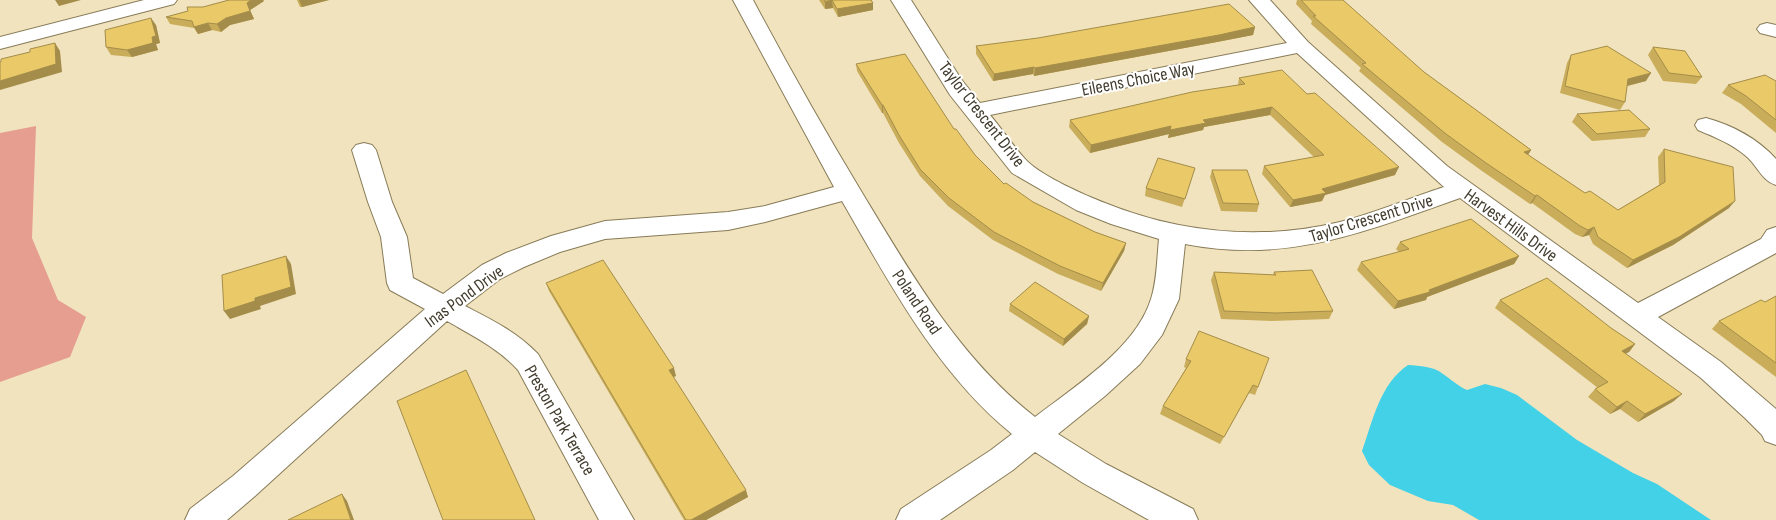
<svg xmlns="http://www.w3.org/2000/svg" width="1776" height="520" font-family="'Sofia Sans Condensed',sans-serif">
<style>
.green{fill:#e59e90}
.water{fill:#43d1e8}
.lines{fill:none;stroke-linecap:round;stroke-linejoin:round}
.minor-casing{stroke:#877b58;stroke-width:2}
.minor{fill:#fff;fill-rule:evenodd}
.wall{fill:#c9ad5a}
.shaded-wall{fill:#a48d4a}
.building{fill:#eac969;stroke:#a48d4a}
.labels{text-anchor:middle;stroke-width:4;stroke-linejoin:round;paint-order:stroke}
.street-label{font-size:18px;fill:#413c2d;stroke:#fff}
</style>
<rect width="100%" height="100%" fill="#f1e3bd"/>
<path class="green" d="M36 126 32 238 58 300 86 317 70 357 0 382V133Z"/>
<path class="water" d="M1408 365C1420 366 1433 366 1443 374 1452 380 1458 386 1467 390L1485 384 1501 388 1517 395 1577 440 1633 473 1657 484 1711 520H1479L1453 505 1428 501 1390 485 1369 465 1362 451C1373 420 1380 384 1408 365Z"/>
<g class="lines">
<g class="minor-casing">
<path id="minor" d="M144 0H177L174 4 0 49V37Z
M733 0H753C787 64 823 128 861 191 910 272 959 358 1035 417 1074 387 1136 348 1151 299 1157 281 1157 258 1159 239L1111 224 1076 210 1012 173 950 95 891 0H911L961 79 980 103 1287 43 1249 0H1270L1308 42 1447 166 1638 303 1740 250 1761 239 1767 230 1776 227V253L1658 317 1721 362 1776 409V445L1765 441 1762 435 1745 418 1701 378 1460 198C1364 232 1288 264 1185 244L1179 299 1162 335 1140 364 1105 396 1058 434 1106 464 1193 509 1198 520H1149L1083 483 1035 452 1013 470 940 520H896L901 509 991 450 1012 434C937 373 890 284 842 201L765 222 728 230 605 239 560 252 524 267 500 279 465 306C492 320 517 332 538 354L634 520H599L518 370C498 348 473 336 447 321L255 496 227 520H185L190 509 233 476 425 309 390 290 387 283 381 237 368 202 352 150 356 145 364 143 372 145 376 150 392 202 407 237 413 278 443 294 482 265 506 253 551 236 605 221 728 212 765 206 834 187ZM1297 53 1444 187C1410 198 1375 213 1340 222 1261 241 1179 233 1105 203 1084 195 1044 177 1028 162 1014 148 1003 130 990 115Z
M1767 23 1776 25V37L1760 33 1757 29 1760 25Z
M1706 118C1732 125 1758 139 1776 159V185C1762 181 1757 165 1746 156 1732 144 1715 137 1698 130L1695 125 1698 120Z"/>
</g>
<use href="#minor" class="minor"/>
</g>
<path class="wall" d="M229 0H263L264 1 250 10 254 19 230 25 221 32 212 30 198 34 194 28 170 24 166 17Z
M297 0H329L302 7H300Z
M819 0H871L873 3V10L838 17 833 8 825 9Z
M1297 0H1301L1424 72 1531 150 1528 155 1585 193 1618 210 1659 185 1658 157 1664 149 1729 208 1673 245 1627 268 1593 244 1589 235 1582 237 1575 234 1532 203 1530 204 1482 171 1442 142 1359 71 1361 68 1311 24 1312 21 1296 4Z
M156 25 160 43 156 44 158 50 132 57 111 55 106 47Z
M1255 27 1253 35 1217 42 1034 76 1033 74 993 81 976 54V46Z
M1653 47 1702 77 1696 84 1663 81 1648 55Z
M1571 55 1646 81 1627 86 1625 102 1620 110 1560 93 1567 63Z
M856 64 954 129 975 155 1004 184 1033 202 1095 232 1126 243 1124 251 1101 291 1058 274 993 240 948 206 920 176 899 143 883 113H882L857 71Z
M1239 78 1307 94 1395 175 1325 195 1322 201 1290 207 1262 174 1264 166 1314 157 1270 115 1204 127 1203 130 1168 138 1169 134 1090 153 1069 127 1070 120 1238 85Z
M1776 81V133L1741 104 1722 93 1728 85Z
M1577 114 1650 129 1645 137 1592 141 1572 122Z
M1195 168 1182 207 1145 196 1146 188Z
M1212 170 1259 204 1257 212 1221 211 1210 177Z
M1400 242 1519 256 1514 264 1427 297 1426 300 1394 309 1357 270 1361 262 1399 252 1396 249Z
M1214 272 1273 275 1274 272 1333 311 1329 319 1272 321 1221 319 1211 280Z
M546 283 676 376 673 377 748 497 706 520H684L549 291Z
M1776 296V377L1712 329 1719 321 1765 302Z
M1500 300 1611 328 1635 344 1629 352 1625 353 1674 401 1638 422 1620 409 1610 414 1588 397 1595 389 1598 388 1495 308Z
M1010 304 1089 316 1087 324 1063 346 1009 311Z
M1186 359 1258 387 1255 395 1249 393 1220 444 1160 414 1163 406 1186 368 1184 367Z"/>
<path class="shaded-wall" d="M55 0H81L59 6Z
M251 0H263L264 1 250 10 254 19 230 25 221 32 217 24Z
M299 0H329L302 7Z
M832 0 833 8 825 9V2Z
M873 3V10L838 17 837 9Z
M151 18 156 25 160 43 156 44 158 50 132 57 127 50 152 37Z
M208 23 212 30 198 34 194 27Z
M1255 27 1253 35 1217 42 1034 76 1035 68Z
M55 43 60 51 62 72 0 90V81Z
M1034 67 1033 74 993 81 994 74Z
M1651 73 1646 81 1623 87 1628 79Z
M882 105H883V113H882Z
M1272 107 1270 115 1204 127 1203 130 1168 138 1169 134 1090 153 1091 145 1171 126Z
M1531 150 1526 158 1524 152Z
M1399 167 1395 175 1325 195 1322 201 1290 207 1293 200 1322 189Z
M1537 195 1532 203 1530 204 1535 196Z
M1735 201 1729 208 1673 245 1627 268 1633 260Z
M1594 227 1589 235 1582 237 1588 230Z
M1126 243 1124 251 1101 291 1103 283Z
M286 256 291 264 296 294 260 306 261 309 230 319 224 311 255 298Z
M1519 256 1514 264 1427 297 1426 300 1394 309 1398 301 1429 290Z
M1089 316 1087 324 1063 346 1064 339Z
M1635 344 1629 352 1615 359 1622 351Z
M674 368 676 376 671 378 669 370Z
M1682 394 1674 401 1638 422 1645 414Z
M1627 401 1620 409 1610 414 1617 407Z
M746 490 748 497 706 520H691Z
M342 494 347 501 354 520H351Z"/>
<path class="building" d="M229 0H251L247 3 250 11 226 18 217 24 208 23 194 27 192 21 166 17 188 11 187 7H203Z
M824 0H871L873 3 837 9 832 0 825 2Z
M1301 0H1343L1424 72 1531 150 1524 152 1585 193 1590 191 1618 210 1665 182 1664 149 1733 167 1735 201 1679 237 1633 260 1598 237 1594 227 1588 230 1580 226 1537 195 1535 196 1486 163 1446 134 1362 64 1366 63 1313 16H1316Z
M1229 4 1255 27 1219 35 1035 68 1034 67 994 74 976 46 1038 38Z
M151 18 156 36 152 37 153 43 127 50 106 47 105 30Z
M55 43 56 64 0 81V62H1V59L30 52V49Z
M1607 46 1651 73 1628 79 1625 102 1565 86 1571 55Z
M1653 47 1685 51 1702 77 1669 73Z
M905 54 954 129H956L975 155 1004 184 1006 183 1033 202 1095 232 1126 243 1103 283 1060 266 994 232 949 198 920 169 899 135 883 105H882L856 64Z
M1282 70 1307 94 1315 93 1399 167 1322 189 1326 193 1293 200 1264 166 1324 155 1272 107 1203 120 1206 123 1170 130 1171 126 1091 145 1070 120 1192 92 1245 84 1239 78Z
M1765 75 1776 81V120L1746 96 1728 85Z
M1629 110 1650 129 1597 134 1577 114Z
M1158 158 1195 168 1185 199 1146 188Z
M1212 170H1247L1259 204 1223 203Z
M1471 219 1519 256 1429 290 1430 292 1398 301 1361 262 1409 249 1400 242Z
M286 256 291 287 255 298V301L224 311 222 275Z
M603 260 674 368 669 370 746 490 691 520H686L546 283Z
M1312 270 1333 311 1276 313 1224 311 1214 272 1276 275 1274 272Z
M1547 278 1611 328 1635 344 1622 351 1682 394 1645 414 1627 401 1617 407 1595 389 1608 382 1500 300Z
M1035 282 1089 316 1064 339 1010 304Z
M1776 296V363L1719 321 1761 300 1765 302Z
M1199 331 1269 358 1258 387 1253 385 1224 437 1163 406 1191 361 1186 359Z
M466 370 535 520H443L397 401Z
M342 494 351 520H288Z"/>
<g class="labels">
<g class="street-label">
<text transform="translate(1138 79) rotate(-11)" y="6">Eileens Choice Way</text>
<text transform="translate(982 114) rotate(52)" y="6">Taylor Crescent Drive</text>
<text transform="translate(1371 218) rotate(-17)" y="6">Taylor Crescent Drive</text>
<text transform="translate(1511 225) rotate(36)" y="6">Harvest Hills Drive</text>
<text transform="translate(464 296) rotate(-36)" y="6">Inas Pond Drive</text>
<text transform="translate(917 302) rotate(56)" y="6">Poland Road</text>
<text transform="translate(560 420) rotate(60)" y="6">Preston Park Terrace</text>
</g>
</g>
</svg>
